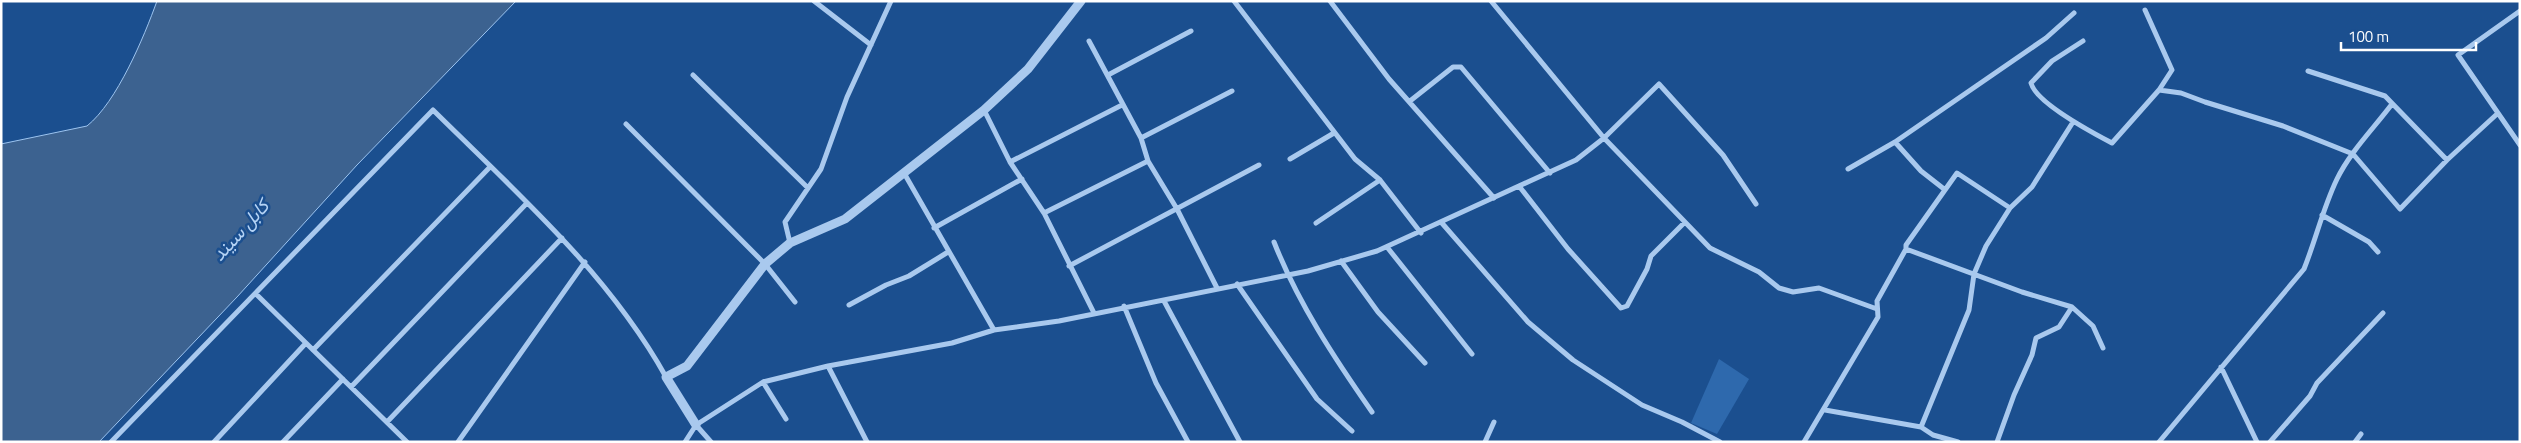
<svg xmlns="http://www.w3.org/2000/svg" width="2521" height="443" font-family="'Titillium Web',Vazirmatn,sans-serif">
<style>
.green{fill:#2e69ad}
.water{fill:#3c6290;stroke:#9cc4f0}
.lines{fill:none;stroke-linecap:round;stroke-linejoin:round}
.minor{stroke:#a9c9ee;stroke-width:5}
.tertiary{stroke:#a9c9ee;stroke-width:9}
.labels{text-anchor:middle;stroke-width:5;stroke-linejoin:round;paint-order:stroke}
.water-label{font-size:19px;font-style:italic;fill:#b5d3f5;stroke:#1b4f8f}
</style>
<rect width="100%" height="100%" fill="#1b4f8f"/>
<path class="green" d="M1719 359 1749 379 1717 434 1691 423Z"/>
<path class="water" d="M157 1H516L357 165 237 297 99 442H1V144L87 126C117 102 144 37 157 1Z"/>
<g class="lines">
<path class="minor" d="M814 1 871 45
M1234 1 1355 159 1380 180 1421 233
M1330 1 1389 79 1494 198
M1491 1 1604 138 1710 248 1759 272 1779 288 1793 292 1819 288 1877 309
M2520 11 2458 55 2520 145
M1089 41 1141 138 1148 161 1177 209 1217 288
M2083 41 2052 61 2031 83C2036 103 2093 133 2112 143L2159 90 2172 70 2145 10
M2308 71 2385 96 2447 160
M693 75 808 188
M1108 75 1191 31
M2159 90 2181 93 2205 102 2283 126 2353 154 2400 209 2447 160 2497 114
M1410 101 1453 67H1461L1550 173
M984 110 1010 162 1044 213 1094 313
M626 124 765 264 795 302
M1141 138 1232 91
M1895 142 1921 171 1944 189
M1290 159 1334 133
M1010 162 1122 105
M1848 169 1895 142 2046 38 2074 13
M904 173 994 330
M1519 186 1568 249 1621 308 1627 306 1647 269 1651 256 1685 222
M1044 213 1148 161
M2322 215 2369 242 2378 252
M1441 222 1528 322 1573 360 1642 405 1682 422 1720 442
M1316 223 1380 180
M934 228 1022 179
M1274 242C1298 303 1335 359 1372 412
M790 243 785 222 821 169 847 97 891 1
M1387 247 1472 354
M1906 249 2022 292 2072 307 2093 326 2103 348
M1341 261 1378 312 1425 363
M1069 266 1259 165
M1237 284 1317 399 1352 431
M256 294 407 442
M1164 301 1240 442
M849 305 886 285 909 276 948 252
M1124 306 1156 383 1188 442
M313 350 490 167
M828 366 867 442
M2221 367 2257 442
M763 382 786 419
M351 387 527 203
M1825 410 1921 427 1933 435 1958 442
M387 422 562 238
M696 425 711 442
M1921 427 1969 310 1974 274 1986 246 2010 208 2032 187 2073 122
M111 442 433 110C517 193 608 273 666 377
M214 442 306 343
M283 442 343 379
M458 442 585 262
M685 442 696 425 763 382 828 366 952 343 994 330 1059 321 1308 271 1377 251 1576 160 1604 138 1659 84 1723 155 1756 204
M1485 442 1494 422
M1804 442 1878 317 1877 301 1906 249V245L1957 173 2010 208
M1997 442 2014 395 2032 355 2036 338 2059 327 2072 307
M2159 442 2304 269C2316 239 2323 208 2337 179 2350 152 2374 128 2392 104
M2270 442 2310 396 2317 383 2383 313
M2355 442 2361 434"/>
<path class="tertiary" d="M696 425 666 377 687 366 765 264 790 243 845 219 984 110 1028 69 1081 1"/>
</g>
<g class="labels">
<g class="water-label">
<text transform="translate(240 230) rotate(-48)" y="7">کابل سيند</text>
</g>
</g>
<rect width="2521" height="443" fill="none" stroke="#ffffff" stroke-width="5"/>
<path d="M2341 42v8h135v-8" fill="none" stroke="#ffffff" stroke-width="2.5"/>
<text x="2348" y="42" font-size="15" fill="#ffffff" stroke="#1b4f8f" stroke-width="4" paint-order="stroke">100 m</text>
</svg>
